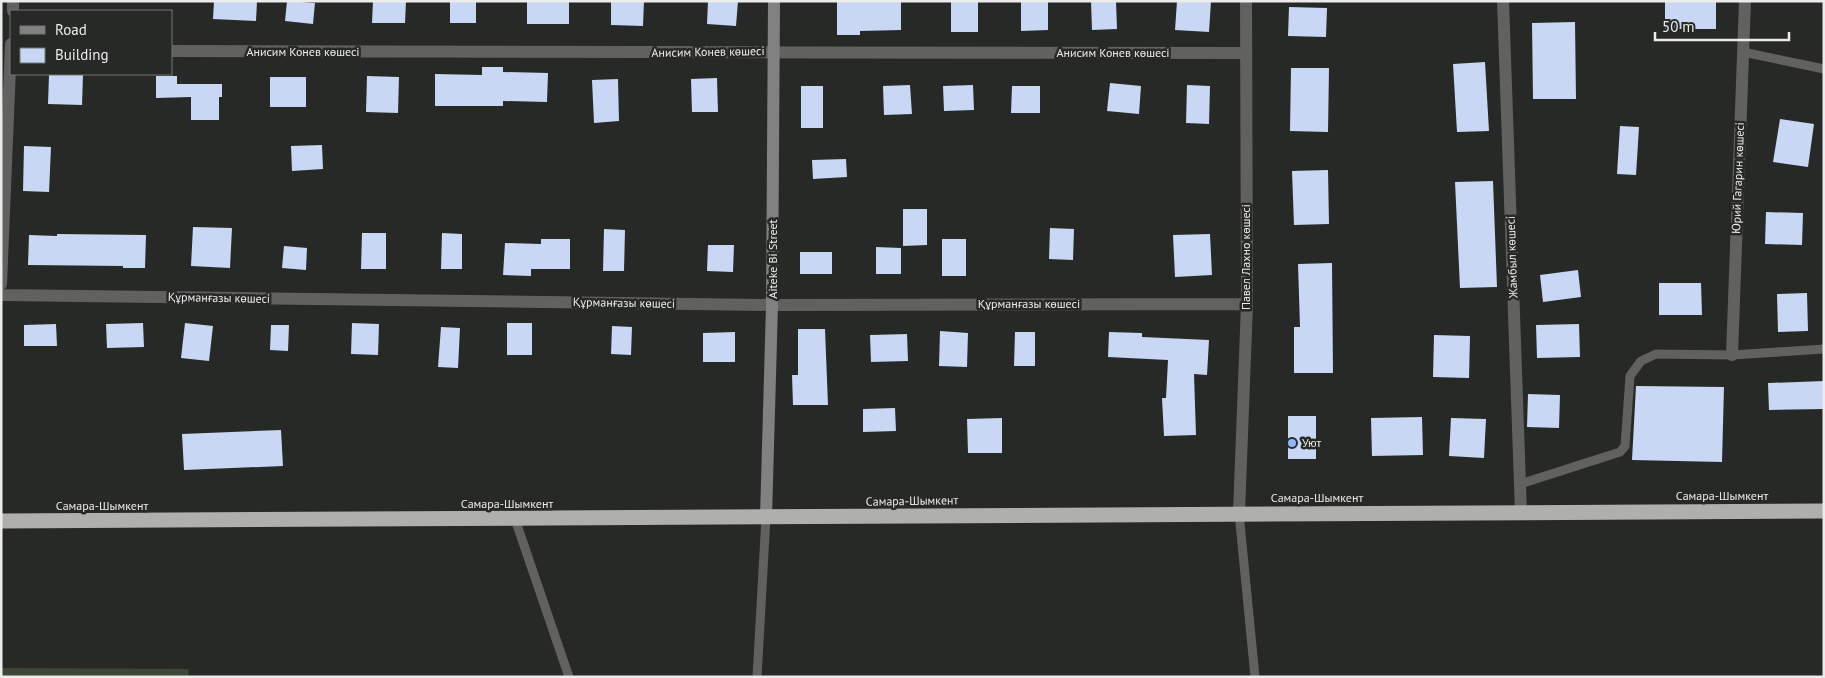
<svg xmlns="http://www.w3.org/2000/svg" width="1825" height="678" font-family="'PT Sans',sans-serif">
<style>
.green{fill:#3e4737}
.building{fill:#c7d7f4}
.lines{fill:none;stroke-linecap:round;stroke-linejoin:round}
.lane{stroke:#616160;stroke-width:9}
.street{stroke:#616160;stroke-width:12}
.secondary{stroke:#808180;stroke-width:12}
.highway{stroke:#afb0ae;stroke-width:15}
.poi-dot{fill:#93b7fd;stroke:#272926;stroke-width:2}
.labels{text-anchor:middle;stroke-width:5;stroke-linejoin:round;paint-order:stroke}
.street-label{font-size:12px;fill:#ebeceb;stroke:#272926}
.poi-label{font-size:12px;fill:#ebeceb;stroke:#272926;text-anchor:start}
</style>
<rect width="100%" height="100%" fill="#272926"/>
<path class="green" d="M1 668 189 669 188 677H1Z"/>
<path class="building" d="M214 1H257L256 21 213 19Z
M287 1 315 3 313 24 285 21Z
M373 1H406L405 23H372Z
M450 1H476V23H450Z
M527 1H569V24H527Z
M611 1H644L643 26 611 25Z
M708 1H738L736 26 707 24Z
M837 1H901V30L860 31V35H837Z
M951 1H978V32H951Z
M1021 1H1048V30L1021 31Z
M1091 1H1116L1117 29 1092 30Z
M1177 1H1211L1209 32 1175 30Z
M1665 1H1716V29H1665Z
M1289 7 1327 8 1326 37 1288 36Z
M1575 22 1576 99H1533L1532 23Z
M1485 62 1489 131 1457 132 1453 64Z
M482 67H503V72L548 73 547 102 503 101V106H435V74L482 75Z
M1291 68H1329L1328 132 1290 131Z
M49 75H83L82 105 48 104Z
M156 76H177V84H222V97H219V120H191V97L156 98Z
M367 76 399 77 398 113 366 112Z
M270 77H306V107H270Z
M717 78 718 112H692L691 79Z
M618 79 619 121 594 123 592 80Z
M1110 83 1141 86 1139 114 1107 111Z
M910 85 912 114 884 115 883 86Z
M973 85 974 110 944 111 943 86Z
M1187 85 1210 86 1209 124 1186 123Z
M801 86H823V128H801Z
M1012 86H1040V113H1011Z
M1780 119 1814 124 1808 167 1773 162Z
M1620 126 1639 127 1636 175 1617 174Z
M322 145 323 169 292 171 291 146Z
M24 146 51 147 49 192 23 191Z
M846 159 847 177 813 179 812 160Z
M1328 170 1329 224 1294 225 1292 171Z
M1493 181 1497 287 1460 288 1455 182Z
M903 209H927V245L903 246Z
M1766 212 1803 213 1802 245 1765 244Z
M193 227 232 228 230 268 191 266Z
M1050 228 1074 229 1073 260 1049 259Z
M604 229 625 230 624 271H603Z
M362 233H386V269H361Z
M442 233 462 234V269H441Z
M57 234 146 235 145 268H123V266L28 265 29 235 57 236Z
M1210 234 1212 275 1175 277 1173 235Z
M541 239H570V269H531V276L503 275 505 243 541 244Z
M942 239H966V276H942Z
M708 245H734L733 272 707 271Z
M284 246 307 248 306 270 282 268Z
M876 247 901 248V274H876Z
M800 252H832V274H800Z
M1332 263 1333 373H1294V327H1300L1298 264Z
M1578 270 1581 297 1543 302 1540 275Z
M1659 283H1701L1702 315H1659Z
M1807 293 1808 331 1778 332 1777 294Z
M143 323 144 347 107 348 106 324Z
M185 323 213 326 209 361 181 358Z
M352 323 379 324 378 355 351 354Z
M507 323H532V355H507Z
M56 324 57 346H24V325Z
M1579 324 1580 357 1537 358 1536 325Z
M271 325H289L288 351 270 350Z
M612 326 632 327 631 355 611 354Z
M441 327 460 328 458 368 438 367Z
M798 329H825L828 405H793L792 375H798Z
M940 331 968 333 967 367 939 366Z
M735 332V362H703V333Z
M1015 332H1035V366H1014Z
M1109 332 1142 333V337L1209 340 1207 375 1194 374 1196 435 1164 436 1162 398H1166L1168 360 1108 357Z
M907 334 908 361 871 362 870 335Z
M1434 335 1470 336 1469 378 1433 377Z
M1824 381V409L1769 410 1768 383Z
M1636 386 1724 387 1722 462 1632 460Z
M1528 394 1560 395 1559 428 1527 427Z
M895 408 896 431 863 432V409Z
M1288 416H1316V459H1288Z
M1422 417 1423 455 1372 456 1371 418Z
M1002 418V453H968L967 419Z
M1451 418 1486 419 1484 458 1449 456Z
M281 430 283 466 184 470 182 434Z"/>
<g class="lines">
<path class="lane" d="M1743 52 1824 69
M1520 484 1620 452 1625 446 1630 376 1641 361 1656 354 1732 355 1824 349
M1239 513 1255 677
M515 519 569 677
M757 677 766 517"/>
<path class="street" d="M1503 1 1521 513
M13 11V1
M171 51C529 53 887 52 1245 53
M1 284 11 44
M1 295 772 305 1247 304
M1732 355 1745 1
M1239 513 1247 304 1246 1"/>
<path class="secondary" d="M766 517 772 305 774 1"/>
<path class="highway" d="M1 521 1824 511"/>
</g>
<circle class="poi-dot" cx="1292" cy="443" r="5"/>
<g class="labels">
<g class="street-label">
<text x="303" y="56">Анисим Конев көшесі</text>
<text transform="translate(708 52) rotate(-1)" y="4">Анисим Конев көшесі</text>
<text x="1113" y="57">Анисим Конев көшесі</text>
<text transform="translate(1738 178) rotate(-88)" y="4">Юрий Гагарин көшесі</text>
<text transform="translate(1246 257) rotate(-90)" y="4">Павел Лахно көшесі</text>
<text transform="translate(1512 257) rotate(-92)" y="4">Жамбыл көшесі</text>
<text transform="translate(773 259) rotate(-90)" y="4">Aiteke Bi Street</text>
<text transform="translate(219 298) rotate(1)" y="4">Құрманғазы көшесі</text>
<text transform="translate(624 303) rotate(1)" y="4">Құрманғазы көшесі</text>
<text x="1029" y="308">Құрманғазы көшесі</text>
<text x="1722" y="500">Самара-Шымкент</text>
<text x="1317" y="502">Самара-Шымкент</text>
<text transform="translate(912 501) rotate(-1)" y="4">Самара-Шымкент</text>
<text x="507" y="508">Самара-Шымкент</text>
<text x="102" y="510">Самара-Шымкент</text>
</g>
<g class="poi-label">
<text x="1302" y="447">Уют</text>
</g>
</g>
<rect width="1825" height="678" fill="none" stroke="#ebeceb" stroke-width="5"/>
<rect x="10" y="10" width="162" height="65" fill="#272926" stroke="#757775"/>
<rect x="20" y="26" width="25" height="8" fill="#808180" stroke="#757775"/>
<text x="55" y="35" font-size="15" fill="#ebeceb">Road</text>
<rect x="20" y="48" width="25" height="15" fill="#c7d7f4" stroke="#757775"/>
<text x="55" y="60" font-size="15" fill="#ebeceb">Building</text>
<path d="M1655 32v8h134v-8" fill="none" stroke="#ebeceb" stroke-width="2.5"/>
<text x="1662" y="32" font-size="15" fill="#ebeceb" stroke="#272926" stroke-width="4" paint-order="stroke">50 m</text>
</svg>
